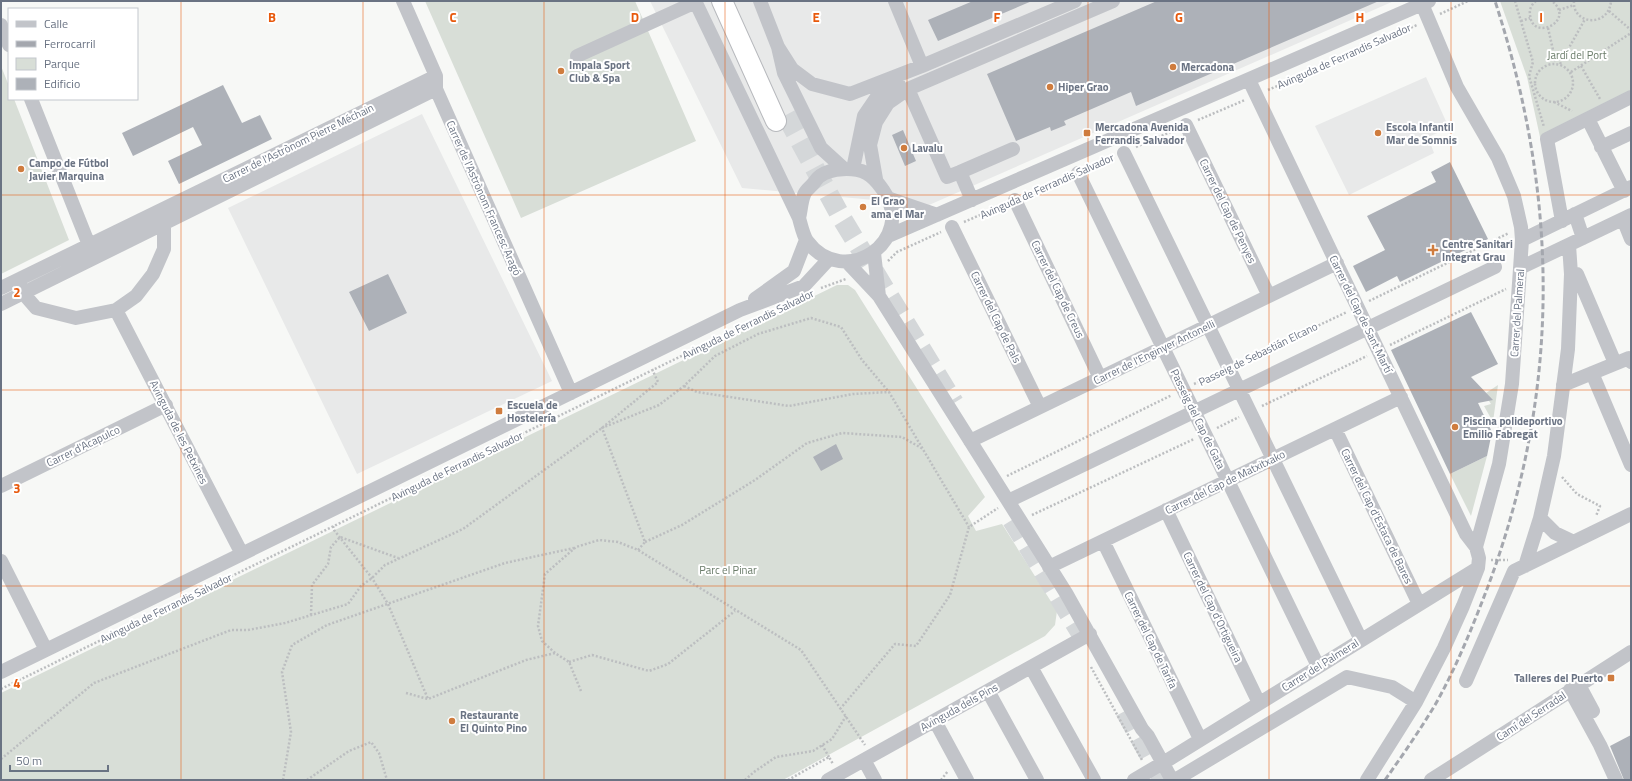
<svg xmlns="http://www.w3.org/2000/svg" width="1632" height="781" font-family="'Titillium Web',sans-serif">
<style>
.built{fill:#e8e9e9}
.green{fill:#d8ded7}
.building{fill:#adb1b8}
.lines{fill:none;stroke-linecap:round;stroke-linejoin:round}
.highway-tunnel{stroke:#d4d7d9;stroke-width:20;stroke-dasharray:20 10;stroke-linecap:butt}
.highway-casing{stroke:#b7b9bd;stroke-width:22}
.path{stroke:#bcbec0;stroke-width:2.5;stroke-dasharray:2 2;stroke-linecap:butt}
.minor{stroke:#c2c4c9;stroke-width:14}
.highway{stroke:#fff;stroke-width:20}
.rail{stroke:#a4a7ae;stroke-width:3;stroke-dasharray:6 3;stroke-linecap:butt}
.grid{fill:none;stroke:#e8590c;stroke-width:1;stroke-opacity:0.55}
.poi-dot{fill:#cf7c3e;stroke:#fff;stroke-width:1.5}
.labels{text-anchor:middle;stroke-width:4;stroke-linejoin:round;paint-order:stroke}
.park-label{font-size:11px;fill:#697b68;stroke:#fff}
.street-label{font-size:11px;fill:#6a7383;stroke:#fff}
.poi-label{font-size:11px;font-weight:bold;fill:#6a7383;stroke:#fff;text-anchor:start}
.grid-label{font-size:13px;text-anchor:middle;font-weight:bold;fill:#e8590c;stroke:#fff;stroke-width:4;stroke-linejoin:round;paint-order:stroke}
</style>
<rect width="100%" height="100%" fill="#f7f8f6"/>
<path class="built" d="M650 1H1394L929 205 742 188Z
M1426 77 1449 128 1428 137 1434 153 1349 195 1315 126Z
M422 114 552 381 357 474 228 208Z"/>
<path class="green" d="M425 1H635L696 141 521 218Z
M1500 1H1631V90L1540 137 1527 77Z
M1 66 9 86V99H14L69 240 1 274Z
M837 285H848L855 290 985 497 968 516 976 531 1002 524 1057 611 1055 625 1045 636 783 780H1V693Z
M1498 385 1493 422 1484 406 1491 404 1489 401 1486 393Z
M1487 456 1471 516 1450 474Z"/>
<path class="building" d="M973 1H1032L938 41 928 20Z
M1157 1H1379L1136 106 1131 92 1064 121 1066 125 1051 131 1050 127 1016 141 987 74Z
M223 85 242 123 260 115 272 139 179 184 168 161 202 145 193 127 133 156 122 133Z
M903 130 916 161 905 166 892 135Z
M1450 162 1488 239 1400 282 1397 276 1366 292 1353 266 1385 250 1367 216 1436 182 1431 172Z
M388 274 407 313 369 331 349 292Z
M1471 312 1498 364 1471 377 1493 400 1478 403 1492 432 1487 456 1450 474 1391 350Z
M836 444 843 459 821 471 813 457Z
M1631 735V780H1624L1610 746Z"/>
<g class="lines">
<path class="highway-tunnel" d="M786 115 841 217 954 403
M1012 520 1088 645
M1125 711 1163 780"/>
<g class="highway-casing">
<path id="highway" d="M722 1 776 121"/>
</g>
<path class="path" d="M1515 1 1533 62 1529 76 1544 127
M1536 1C1532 4 1529 9 1530 14 1531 43 1577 21 1552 1
M1574 1C1572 25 1609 28 1611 1
M1559 10 1574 5
M1609 11 1631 30
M1440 14 1468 1
M1521 21 1530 18
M1548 28 1556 63
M1535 83a19 19 0 1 1 38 0a19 19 0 1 1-38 0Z
M1560 64 1585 19
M1581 66 1600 99
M1571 72 1631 33
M1268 90 1417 25
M1554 102 1572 111
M1198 120 1245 100
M1136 147 1175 130
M1088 168 1113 157
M1026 195 1067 177
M964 222 1003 205
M888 261 897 252 941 232
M821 288 846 279
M1369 301 1509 233
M1390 345 1506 289
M1239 363 1347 312
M1194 384 1217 374
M684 386 697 392 789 406 853 394 889 392
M1262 406 1367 356
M1217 428 1239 417
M1007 476 1172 395
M1562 477 1577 494 1600 506 1596 516
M1032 515 1194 439
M333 526 334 530 372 578 388 604 428 699
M645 542 682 525 755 480 807 443 842 433 902 437 923 449
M638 550 645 542 602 428 659 405 684 386 715 356 758 334 811 318 841 327 862 360 889 392 969 527
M1491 560H1508
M311 615 312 585 328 564 331 547 340 537 398 558
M569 662 592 655 649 671 668 664 735 611
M1091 667 1142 760
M1 689 759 318
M581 691 569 662 555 653 542 641 538 626 545 574 576 547 599 540 618 542 638 550 801 650 865 745
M406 693 428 699 526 660 555 653
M840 709 895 644 916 646 950 595 969 527 998 508
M822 745 829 757
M1 759 94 683 231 630H248L285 623 348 604 361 586 372 578 385 565 463 529 602 428 658 382 652 369
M283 780 291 732 282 672 292 645 327 625 505 563 574 548
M307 780 349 751 371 742 379 753 387 780
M745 780 754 772 776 757 813 751 832 739 846 716
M788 780 829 757 833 764
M941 780 948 771"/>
<path class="minor" d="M403 1 436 76V89L571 393
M695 1 799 218C801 225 803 235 807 241 844 291 918 240 883 190 878 183 874 177 866 173 854 167 831 168 820 176 817 178 814 183 812 185 809 188 805 191 804 195 801 202 801 211 799 218
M760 1 778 47 784 73 821 148 843 168
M895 1 922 66
M1 25 9 45
M778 47 792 69 812 84 850 94 922 66 1075 1
M577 56 696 2
M1249 80 1466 534 1476 547
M908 89 947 177 960 172 972 200
M31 99 89 245
M1588 119 1624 191
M1186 125 1269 296
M1601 147 1631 133
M1124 153 1361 640
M853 169 864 116 879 94 898 82
M960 172 1013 149
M1078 173 1318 666
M876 179 870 145 876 122 888 103 908 89 1113 1
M890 199 937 215
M1015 200 1100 378
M1575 214 1583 238
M1623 219 1631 239
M1562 221 1547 139 1631 97
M952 227 1040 407
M888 236 1429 1
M1522 240 1631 187
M874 253 879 296
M847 262 879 296 1066 593 1142 729 1148 736 1172 780
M1520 268 1631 215
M1577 274 1615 363
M20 286 23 293 36 308 76 318 116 310 136 296 153 274 164 249V223L161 216
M1 288 436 76
M755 299 794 271 806 240
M1 304 436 89
M116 310 242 554
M1592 373 1631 465
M1563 385 1629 358 1631 362
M1335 429 1419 604
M970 441 1337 263
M1 486 166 405
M1008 501 1495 267
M1166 510 1259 703
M1540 518 1555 533 1574 542
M1103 541 1200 739
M1 561 46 650
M1525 566 1540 518 1554 456 1568 349 1571 274 1569 245
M1049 567 1401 397
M1031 667 1094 780
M1 672 740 310 804 286 829 259
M1466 681 1514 571 1631 514
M1579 685 1593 711
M1570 690 1600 745 1616 780
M988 691 1037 780
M935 721 967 780
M864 760 875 780
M1163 763 1478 568
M828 780 1090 634
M1134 780 1156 767
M1175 780 1347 677 1392 687 1416 702
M1367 780 1416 702 1444 648 1463 606 1478 568 1479 558 1476 547 1499 464 1512 384 1522 240 1521 227 1514 196 1498 158 1457 87 1422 4
M1431 780 1631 652"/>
<use href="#highway" class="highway"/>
<path class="rail" d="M1385 780C1402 756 1420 730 1435 705 1456 668 1472 628 1487 589 1561 392 1560 200 1495 1"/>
</g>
<path class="grid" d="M181 1V780M363 1V780M544 1V780M725 1V780M907 1V780M1088 1V780M1269 1V780M1451 1V780M1 195H1631M1 390H1631M1 586H1631"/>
<g class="poi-dot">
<circle cx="1173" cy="67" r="4"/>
<circle cx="561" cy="71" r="4"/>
<circle cx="1050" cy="87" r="4"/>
<rect x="1083" y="129" width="8" height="8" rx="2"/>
<circle cx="1378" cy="133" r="4"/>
<circle cx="904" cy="148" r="4"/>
<circle cx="21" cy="169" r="4"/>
<circle cx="863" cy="207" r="4"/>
<path d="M1431 244h4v4h4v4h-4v4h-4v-4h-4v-4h4z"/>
<rect x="495" y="407" width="8" height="8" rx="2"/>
<circle cx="1455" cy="427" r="4"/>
<rect x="1607" y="674" width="8" height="8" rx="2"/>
<circle cx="452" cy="721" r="4"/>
</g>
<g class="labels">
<g class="park-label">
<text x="1577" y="59">Jardí del Port</text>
<text x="728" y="574">Parc el Pinar</text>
</g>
<g class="street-label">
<text transform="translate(1344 56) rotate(-24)" y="4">Avinguda de Ferrandis Salvador</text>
<text transform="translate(298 143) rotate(-26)" y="4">Carrer de l'Astrònom Pierre Méchain</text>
<text transform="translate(1047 186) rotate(-24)" y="4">Avinguda de Ferrandis Salvador</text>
<text transform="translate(484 198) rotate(66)" y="4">Carrer de l'Astrònom Francesc Aragó</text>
<text transform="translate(1228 211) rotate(64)" y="4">Carrer del Cap de Penyes</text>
<text transform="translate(1058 289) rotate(64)" y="4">Carrer del Cap de Creus</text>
<text transform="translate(1517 313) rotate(-86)" y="4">Carrer del Palmeral</text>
<text transform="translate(1361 314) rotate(64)" y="4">Carrer del Cap de Sant Martí</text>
<text transform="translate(996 317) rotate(64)" y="4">Carrer del Cap de Pals</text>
<text transform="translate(748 324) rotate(-26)" y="4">Avinguda de Ferrandis Salvador</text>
<text transform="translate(1154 352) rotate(-26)" y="4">Carrer de l'Enginyer Antonelli</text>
<text transform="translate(1258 354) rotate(-26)" y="4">Passeig de Sebastián Elcano</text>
<text transform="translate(1198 419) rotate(64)" y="4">Passeig del Cap de Gata</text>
<text transform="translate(179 432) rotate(63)" y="4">Avinguda de les Petxines</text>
<text transform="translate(83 446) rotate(-26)" y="4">Carrer d'Acapulco</text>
<text transform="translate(457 466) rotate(-26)" y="4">Avinguda de Ferrandis Salvador</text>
<text transform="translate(1225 482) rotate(-26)" y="4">Carrer del Cap de Matxitxako</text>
<text transform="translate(1377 516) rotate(64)" y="4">Carrer del Cap d'Estaca de Bares</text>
<text transform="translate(1213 607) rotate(64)" y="4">Carrer del Cap d'Ortigueira</text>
<text transform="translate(166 608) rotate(-26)" y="4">Avinguda de Ferrandis Salvador</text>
<text transform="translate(1151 640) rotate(64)" y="4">Carrer del Cap de Tarifa</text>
<text transform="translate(1320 665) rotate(-32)" y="4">Carrer del Palmeral</text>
<text transform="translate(959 707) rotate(-29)" y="4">Avinguda dels Pins</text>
<text transform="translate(1531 716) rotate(-33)" y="4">Camí del Serradal</text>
</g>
<g class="poi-label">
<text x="569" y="69">Impala Sport<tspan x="569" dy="13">Club &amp; Spa</tspan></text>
<text x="1181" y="71">Mercadona</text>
<text x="1058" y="91">Hiper Grao</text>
<text x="1095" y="131">Mercadona Avenida<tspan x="1095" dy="13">Ferrandis Salvador</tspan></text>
<text x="1386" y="131">Escola Infantil<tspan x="1386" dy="13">Mar de Somnis</tspan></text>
<text x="912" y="152">Lavalu</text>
<text x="29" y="167">Campo de Fútbol<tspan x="29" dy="13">Javier Marquina</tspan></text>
<text x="871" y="205">El Grao<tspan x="871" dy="13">ama el Mar</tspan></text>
<text x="1442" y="248">Centre Sanitari<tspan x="1442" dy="13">Integrat Grau</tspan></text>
<text x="507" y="409">Escuela de<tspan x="507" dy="13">Hostelería</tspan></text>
<text x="1463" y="425">Piscina polideportivo<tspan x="1463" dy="13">Emilio Fabregat</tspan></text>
<text x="1603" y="682" text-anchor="end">Talleres del Puerto</text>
<text x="460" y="719">Restaurante<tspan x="460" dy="13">El Quinto Pino</tspan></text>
</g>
</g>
<g class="grid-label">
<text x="272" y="22">B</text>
<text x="453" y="22">C</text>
<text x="635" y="22">D</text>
<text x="816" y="22">E</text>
<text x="997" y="22">F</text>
<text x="1179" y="22">G</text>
<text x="1360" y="22">H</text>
<text x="1541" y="22">I</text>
<text x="17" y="297">2</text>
<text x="17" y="493">3</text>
<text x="17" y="688">4</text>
</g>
<rect width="1632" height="781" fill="none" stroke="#6a7383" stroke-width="4"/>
<rect x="8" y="8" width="130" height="92" fill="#ffffff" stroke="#c3c7cd"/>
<rect x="16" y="21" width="20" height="6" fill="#c2c4c9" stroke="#c3c7cd"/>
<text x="44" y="28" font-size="12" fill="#6a7383">Calle</text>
<rect x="16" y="41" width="20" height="6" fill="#a4a7ae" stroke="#c3c7cd"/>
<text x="44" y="48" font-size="12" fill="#6a7383">Ferrocarril</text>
<rect x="16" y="58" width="20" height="12" fill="#d8ded7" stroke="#c3c7cd"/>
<text x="44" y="68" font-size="12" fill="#6a7383">Parque</text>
<rect x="16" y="78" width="20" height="12" fill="#adb1b8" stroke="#c3c7cd"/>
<text x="44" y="88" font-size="12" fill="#6a7383">Edificio</text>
<path d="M10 765v6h98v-6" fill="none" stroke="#6a7383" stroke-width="2"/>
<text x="16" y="765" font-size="12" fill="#6a7383" stroke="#ffffff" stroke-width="3" paint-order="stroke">50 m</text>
</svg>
